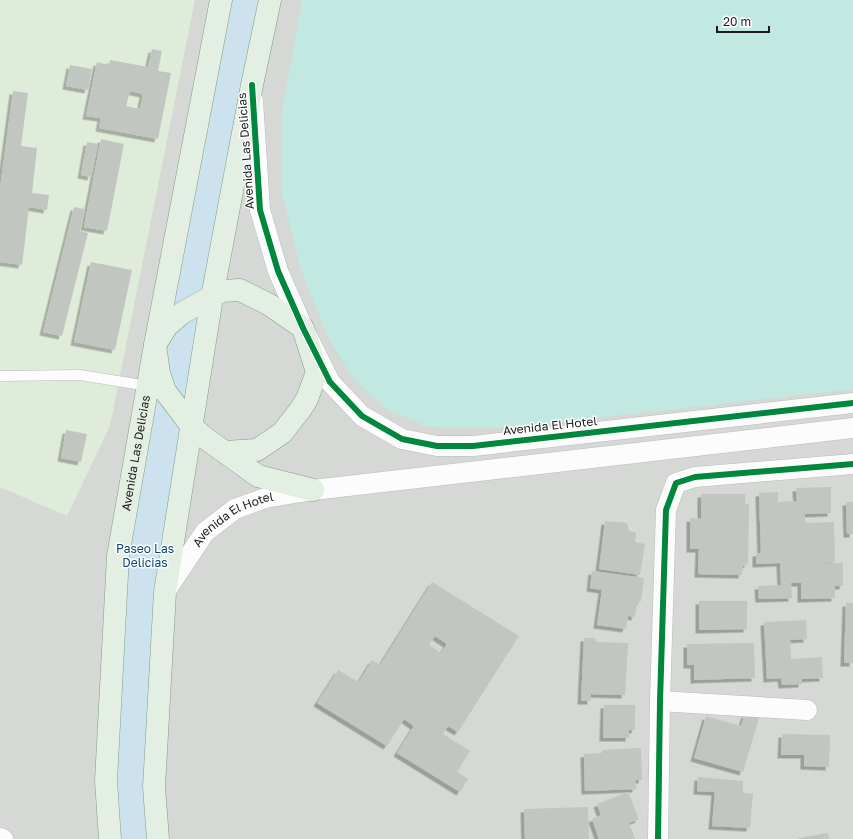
<svg xmlns="http://www.w3.org/2000/svg" width="853" height="839" font-family="'Golos Text',sans-serif">
<style>
.residential{fill:#d5d8d5}
.military{fill:#e0ecda}
.grass{fill:#c1e8e1}
.park{fill:#cde2ef}
.building{fill:#c1c6c1;fill-rule:evenodd;filter:url(#shadow)}
.lines{fill:none;stroke-linecap:round;stroke-linejoin:round}
.service-casing{stroke:#babcba;stroke-width:11}
.minor-casing{stroke:#babcba;stroke-width:21}
.primary-casing{stroke:#809f81;stroke-width:23}
.service{stroke:#fbfcfb;stroke-width:10}
.minor{stroke:#fbfcfb;stroke-width:20}
.primary{stroke:#e3efe2;stroke-width:22}
.cycleway-casing{stroke:#fff;stroke-width:8}
.cycleway{stroke:#00873e;stroke-width:6}
.labels{text-anchor:middle;stroke-width:3;stroke-linejoin:round;paint-order:stroke}
.street-label{font-size:12px;fill:#1b1b1b;stroke:#fff}
.park-label{font-size:12px;fill:#0c4676;stroke:#fff}
</style>
<defs>
<filter id="shadow"><feDropShadow dx="-3.5" dy="3.5" stdDeviation="0" flood-color="#0004"/></filter>
</defs>
<rect width="100%" height="100%" fill="#e3e9e3"/>
<path class="residential" d="M0 0H853V839H0Z"/>
<path class="military" d="M0 0H195L110 426 67 516 0 487Z"/>
<path class="grass" d="M302 0H853V389L505 428 429 427 386 409 352 377 327 335 301 270 281 188 282 113Z"/>
<path class="park" d="M221 0H270L165 592 158 839H110L118 556Z"/>
<path class="building" d="M152 49 162 51 158 71 171 73 158 139 99 128 101 118 86 116 97 62 109 65 110 60 148 67ZM130 91 143 94 140 109 126 106Z
M70 65 92 69 88 90 66 86Z
M13 91 28 93 21 146 37 148 32 193 49 195 47 210 29 207 22 265 0 262V189Z
M101 139 124 144 107 231 84 227Z
M87 142 98 144 91 177 81 175Z
M74 207 85 209 80 231 88 233 62 336 43 332Z
M91 262 132 270 115 350 74 342Z
M66 430 87 434 81 462 61 458Z
M831 487V513L805 514V523L834 522 835 562 816 564 843 563V586H835V598L801 599V583H791L792 598 759 599 758 586 781 585 780 563 756 564V553H761L759 493 778 492V502L797 501 796 488Z
M701 494H745V504H749L748 564 743 566 742 575 698 574 699 549H690V518L701 519Z
M846 502H853V534H847Z
M605 521 627 523 629 531 636 533 635 542 645 544 640 575 599 569Z
M592 571 644 578 641 601 637 603 635 617 628 616 626 629 597 625 602 590 590 588Z
M432 582 519 636 458 732 448 726 443 734 470 751 457 772 468 779 460 792 397 753 414 726 404 719 387 746 317 703 338 670 359 682 372 660 380 665ZM435 636 447 644 441 653 429 645Z
M699 601H747V629L699 630Z
M846 603H853V663H844Z
M806 620 807 639 790 640 791 659 822 657 823 678 802 679V684L782 685 781 678 767 679 764 622Z
M584 638H595L596 642 628 643 625 695 591 694V701H581Z
M754 643 755 678 694 680V665H687V644Z
M604 705H635V730H629V738H603Z
M745 714 759 718 743 772 694 758 706 716 741 726Z
M782 734 830 735 829 767 804 766V755H781Z
M641 748 642 780H636V789L585 791 584 754 602 753V750Z
M698 777 743 781V793L753 794 750 828 712 826 715 792 697 791Z
M628 792 639 819 629 823 635 839H599L592 819 601 815 597 804Z
M588 807 589 839H525L524 809Z
M828 833 829 839H799V838Z"/>
<g class="lines">
<g class="service-casing">
<path id="service" d="M0 376 80 375 148 386"/>
</g>
<g class="minor-casing">
<g id="minor">
<path d="M253 101 260 210 278 271 303 328 330 382 362 416 402 439 437 446H473L853 403"/>
<path id="s1" d="M165 592 205 532 235 509 265 498 313 490 853 428"/>
<path d="M660 701 807 710"/>
<path d="M0 838 3 839"/>
<path d="M658 839 660 701 666 510 676 483 695 477 853 464"/>
</g>
</g>
<g class="primary-casing">
<g id="primary">
<path d="M225 452 257 450 282 433 300 410 307 399 317 372 303 328 270 305 240 290 222 291 182 313 167 326 155 345 159 373 165 391 192 427 205 438 258 476 313 490"/>
<path id="s2" d="M110 839 106 781 118 556 155 345 221 0"/>
<path d="M158 839 154 787 165 592 212 297 252 85 270 0"/>
</g>
</g>
<use href="#service" class="service"/>
<use href="#minor" class="minor"/>
<use href="#primary" class="primary"/>
<g class="cycleway-casing">
<path id="cycleway" d="M252 85 260 210 278 271 303 328 330 382 362 416 402 439 437 446H473L853 403
M658 839 660 701 666 510 676 483 695 477 853 464"/>
</g>
<use href="#cycleway" class="cycleway"/>
</g>
<g class="labels">
<g class="street-label">
<text transform="translate(246 151) rotate(-94)" y="4">Avenida Las Delicias</text>
<text transform="translate(550 426) rotate(-6)" y="4">Avenida El Hotel</text>
<text dy="4" stroke="none"><textPath href="#s2" startOffset="388">Avenida Las Delicias</textPath></text>
<text dy="4" stroke="none"><textPath href="#s1" startOffset="103">Avenida El Hotel</textPath></text>
</g>
<g class="park-label">
<text x="145" y="553">Paseo Las<tspan x="145" dy="14">Delicias</tspan></text>
</g>
</g>
<path d="M717 26v6h52v-6" fill="none" stroke="#1b1b1b" stroke-width="2"/>
<text x="723" y="26" font-size="12" fill="#1b1b1b" stroke="#ffffff" stroke-width="3" paint-order="stroke">20 m</text>
</svg>
